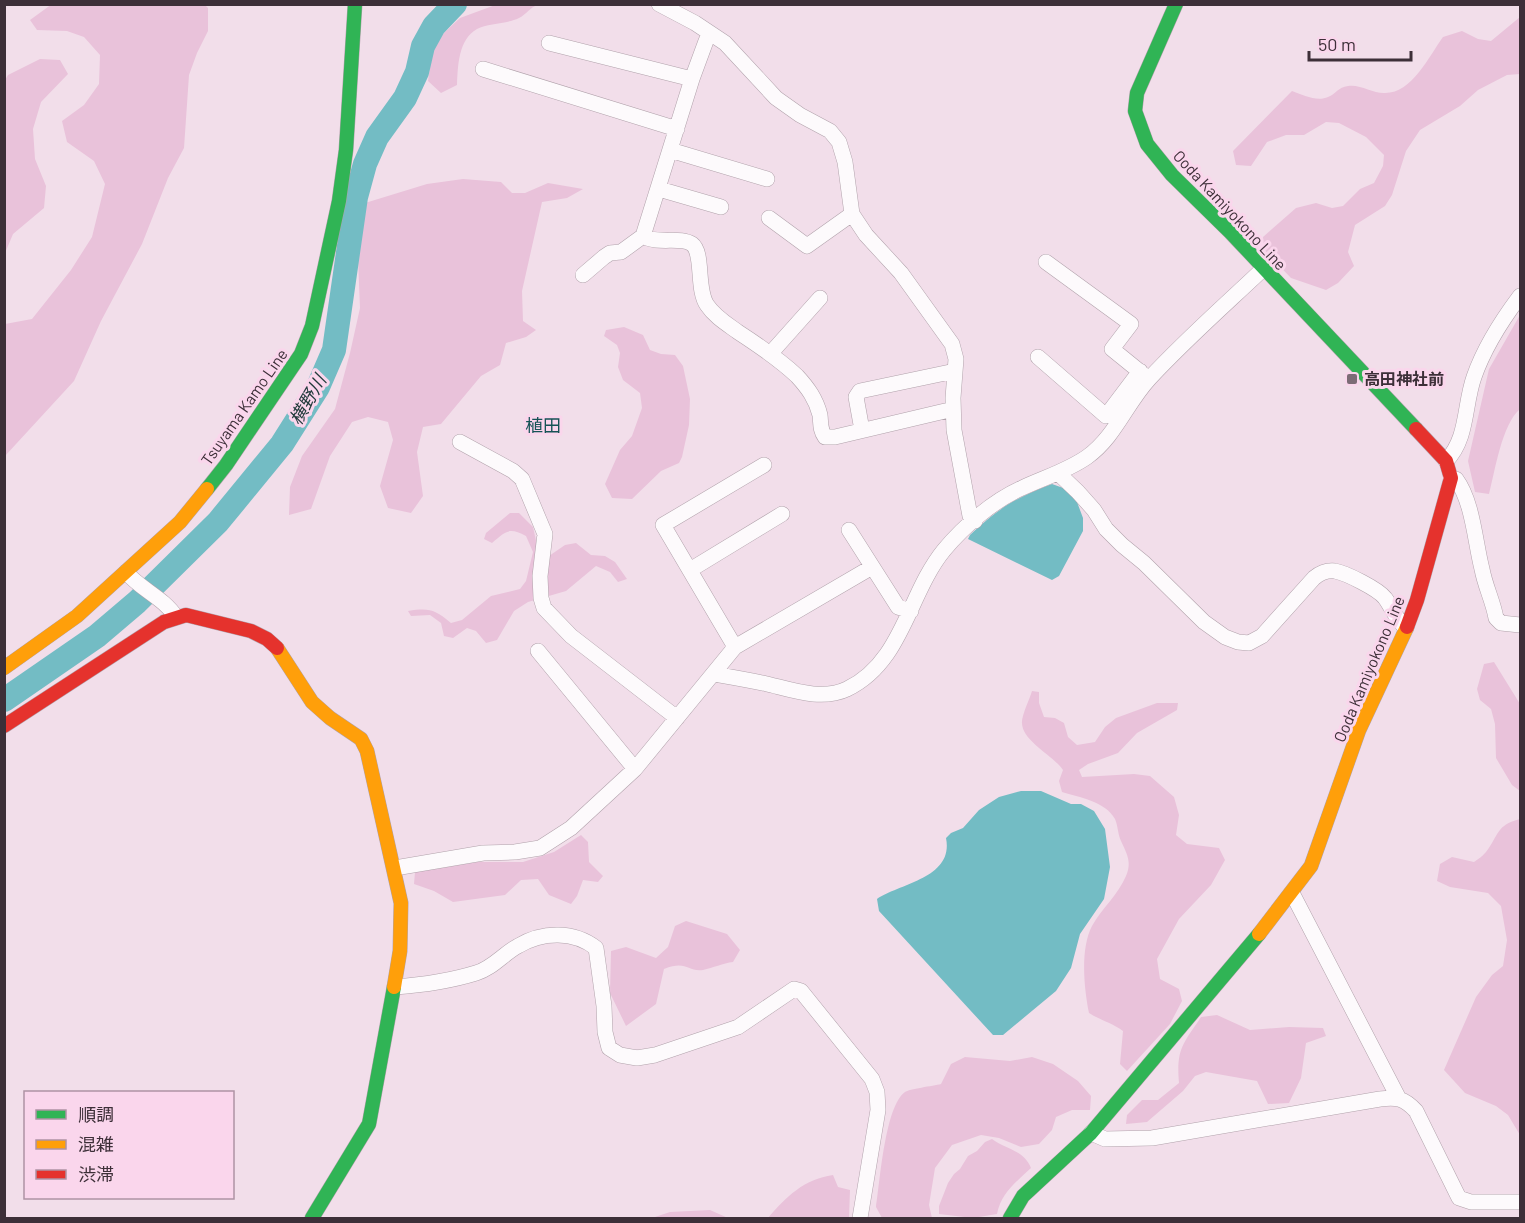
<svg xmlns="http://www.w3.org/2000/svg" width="1525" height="1223" font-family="Barlow,'Noto Sans JP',sans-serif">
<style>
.green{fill:#e9c2da}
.water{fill:#73bcc4}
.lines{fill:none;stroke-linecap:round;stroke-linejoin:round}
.river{stroke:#73bcc4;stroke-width:24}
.street-casing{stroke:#b1a2ab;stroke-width:16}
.fast-casing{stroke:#b1a2ab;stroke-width:15}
.slow-casing{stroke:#b1a2ab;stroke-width:15}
.jam-casing{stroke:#b1a2ab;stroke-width:15}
.street{stroke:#fdfafc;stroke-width:15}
.fast{stroke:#30b455;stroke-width:14}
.slow{stroke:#ff9f0a;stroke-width:14}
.jam{stroke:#e5322d;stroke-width:14}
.poi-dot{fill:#7c6c76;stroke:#fad6ec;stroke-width:2}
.labels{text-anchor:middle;stroke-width:6;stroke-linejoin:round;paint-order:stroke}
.street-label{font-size:16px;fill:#3d2f38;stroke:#fad6ec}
.poi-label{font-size:16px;font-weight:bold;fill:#3d2f38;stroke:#fad6ec;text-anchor:start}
.water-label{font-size:18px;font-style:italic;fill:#223b3c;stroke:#fad6ec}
.neighbourhood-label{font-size:18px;fill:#165356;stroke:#fad6ec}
</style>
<rect width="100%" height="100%" fill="#f2deea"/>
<path class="green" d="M52 4 205 5 208 8V31L197 53 189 75 184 148 168 178 142 244 101 321 74 381 5 456V324L32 319 71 270 92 237 105 184 94 161 67 142 62 121 84 105 99 84 100 55 84 37 67 31 37 30 30 20Z
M498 4 538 5C530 7 527 14 519 18 507 24 488 23 477 29 458 40 458 66 457 85L441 93 428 81 433 43 460 18Z
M1520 17V74L1507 75 1478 90 1460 106 1420 130 1406 151 1392 195 1385 206 1355 225 1348 252 1354 266 1338 283 1326 290 1291 278 1264 250 1263 237 1296 208 1316 203 1332 208 1343 206 1360 189 1374 183 1383 166 1384 155 1366 137 1339 123 1326 122 1304 135H1286L1267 142 1251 166 1236 165 1233 151 1292 91C1303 95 1317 102 1328 97 1336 94 1338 87 1348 86 1360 84 1372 93 1384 93 1412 94 1429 56 1443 37L1462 31 1478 39 1491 41Z
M40 59 60 60 68 74 41 102 33 129 35 159 46 186 44 208 13 234 5 253V80L8 75Z
M463 179 501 182 512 193H525L548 183 583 189 567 198 542 202 522 291 523 321 536 330 526 337 506 343 500 365 481 376 441 424 423 427 417 452 423 496 411 513 388 508 380 486 393 440 388 422 368 417 352 422 330 456 311 509 289 515 290 487 302 456 335 409 350 353 360 308 358 259 365 203 427 184Z
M1520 315V409C1502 424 1495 471 1489 494L1475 492 1468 461 1489 369Z
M624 327 643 335 650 350 661 354 675 355 683 366 690 399 689 425 682 457 679 463 661 471 632 499 612 498 605 484 620 450 632 436 642 408 640 393 623 380 618 367 620 353 617 345 604 336 606 330Z
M510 513H519L533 527 538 550 549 556 565 545 576 543 591 555 605 556 615 562 627 579 618 582 610 572 596 566 566 591 528 602 514 611 497 640 486 643 476 631 467 628 453 638 444 636 441 623 430 615 411 616 408 611C429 608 434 609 451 623L462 620 491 596 520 589 526 581 533 552 526 536C509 527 506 531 492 543L484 539 486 533Z
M1494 662 1520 704V791L1512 785 1496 758 1495 724 1491 709 1480 700 1477 689 1484 664Z
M1032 691 1039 692V703L1044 717 1055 718 1064 723 1068 737 1077 745 1095 742 1105 727 1116 718 1157 703H1178L1177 710 1137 733 1118 753 1088 764 1079 770 1082 777 1134 774 1150 776 1174 797 1179 815 1176 835 1187 844 1219 848 1225 860 1211 885 1179 919 1157 959 1160 979 1179 989 1182 1001 1170 1024 1127 1071 1120 1064 1123 1031C1112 1023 1100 1020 1089 1013 1084 988 1080 949 1092 926 1102 908 1118 895 1126 876 1132 862 1127 854 1121 841 1118 835 1118 826 1115 819 1106 802 1079 797 1062 792L1059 781 1063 770C1054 756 1022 741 1022 723 1021 717 1030 698 1032 691Z
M1520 819V1135L1508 1115 1496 1106 1465 1093 1444 1070 1476 997 1492 975 1503 966 1507 940 1501 906 1488 893 1450 887 1437 881 1440 864 1452 857 1474 862C1478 859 1483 856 1486 852 1499 835 1496 825 1520 819Z
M581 835 588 842 589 862 603 876 598 882 583 880 577 896 571 904 549 895 538 879 521 880 505 895 453 902 434 891 414 884 415 872 478 862H523L554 852Z
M686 921 727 934 740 950 733 962C723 963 713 968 703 970 687 972 687 960 664 969L656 1004 626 1026 610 993 611 951 626 947 656 958 668 947 675 926Z
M1217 1015 1250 1030 1289 1027 1323 1028 1326 1036 1306 1043 1301 1078 1289 1103 1268 1104 1257 1081 1206 1072 1195 1076 1183 1091 1147 1122 1126 1124 1127 1115 1142 1100H1158L1179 1083C1176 1049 1183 1044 1201 1017Z
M965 1057 1010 1061 1032 1057 1053 1064 1078 1081 1091 1096 1090 1110H1072L1056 1117 1052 1130 1039 1144 1021 1147 999 1138 981 1135 952 1145 935 1168 929 1205 932 1218H882L876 1207C880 1182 885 1106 905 1092 909 1089 933 1086 941 1084L951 1064Z
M992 1139C1007 1150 1024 1150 1031 1168 1016 1182 1001 1193 997 1214L973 1218 939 1214V1206L948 1183 954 1174 960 1169 968 1156 977 1151 985 1142Z
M833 1175 838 1187 850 1190 849 1218H768C786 1197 804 1179 833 1175Z
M710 1210 728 1218H652L670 1212Z"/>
<path class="water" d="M1052 484 1066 489 1077 502 1083 518V531L1059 576 1052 580 968 539 970 535C999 508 1015 498 1052 484Z
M1021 791H1041L1071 804H1081L1094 811 1105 829 1110 867 1104 899 1080 934 1071 968 1056 991 1003 1035H993L879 911 877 899C901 883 954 878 946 838L951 833 963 828 979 810 999 797Z"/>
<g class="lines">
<path class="river" d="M4 700 97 636 137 602 218 522 282 444 318 387 334 350 356 197 365 164 377 137 405 98 417 72 423 46 434 26 455 4"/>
<g class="street-casing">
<path id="street" d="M659 4 695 23 725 43 776 98 800 115 830 131 839 142 845 162 852 214 866 235 901 273 952 344 956 359 953 398 954 430 970 516 975 521
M549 43 692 79
M483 69 677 129
M670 150 767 179
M659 189 721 207
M769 218 807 246 852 214
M643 236C658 245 680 236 692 244 704 253 696 289 707 305 715 317 727 324 738 332 758 345 779 359 797 376 808 388 816 399 820 415 821 424 820 430 825 437H835L945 411H953
M1046 262 1131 324 1112 349 1149 379
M583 275 604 257 610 253 621 252 643 236 692 79 706 41 710 33
M770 354 820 298
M1038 357 1106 416 1140 371
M862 430 856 397 860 391 955 371
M460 442 513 471 522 479 545 534 540 576 541 598 544 608 571 636 677 718
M1446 461C1468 439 1464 405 1474 377 1484 348 1502 320 1520 296
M1058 473 1078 492 1094 510 1106 529 1122 545 1144 563 1204 622 1225 637 1238 642 1249 643 1262 636 1314 578C1320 573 1326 570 1335 571 1346 573 1378 589 1385 598 1393 609 1396 620 1406 628
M1451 478 1456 479C1473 502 1475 542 1482 569 1485 586 1493 601 1496 618L1501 623 1520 625
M849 530 898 607 911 611
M690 570 782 514
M126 572C140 589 164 598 176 617
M735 647 663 525 764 465
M538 651 635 769
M714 674C731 677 749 680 767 684 792 690 822 701 847 689 903 662 908 594 944 550 964 526 993 501 1022 488 1043 478 1067 471 1087 457 1115 437 1126 404 1149 379 1184 341 1225 305 1263 269
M395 868 483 853 515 852 540 848 571 828 635 769 735 647 872 567
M1292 893 1398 1097
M395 987C422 985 450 981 476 973 493 968 503 954 518 946 543 931 574 931 596 948L604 1006 605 1032 609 1048 620 1055 637 1058 655 1055 738 1027 794 989 801 991 872 1079 877 1092 878 1110 860 1218
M1091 1133 1105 1139 1152 1138 1380 1099C1397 1097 1404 1098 1416 1111L1459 1198 1471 1202H1520"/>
</g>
<g class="fast-casing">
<path id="fast" d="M1176 4 1137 93 1135 111 1147 144 1172 175 1231 233 1416 429
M207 489 226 465 301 354 312 326 339 201 346 150 355 4
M312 1218 369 1124 394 987
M1010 1218 1023 1196 1091 1133 1259 934"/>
</g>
<g class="slow-casing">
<path id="slow" d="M277 648 312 702 330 718 361 739 367 751 401 903 400 951 394 987
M4 668 77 616 180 522 207 489
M1259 934 1311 866 1359 730 1407 627"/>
</g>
<g class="jam-casing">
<path id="jam" d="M1407 627 1417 600 1451 478 1446 461 1416 429
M4 726 164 622 186 615 251 631 267 639 277 648"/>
</g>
<use href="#street" class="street"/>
<use href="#fast" class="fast"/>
<use href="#slow" class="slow"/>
<use href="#jam" class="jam"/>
</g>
<rect class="poi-dot" x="1346" y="373" width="12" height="12" rx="3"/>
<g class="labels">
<g class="street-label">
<text transform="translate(1230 210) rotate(47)" y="6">Ooda Kamiyokono Line</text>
<text transform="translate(244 407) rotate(-55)" y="6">Tsuyama Kamo Line</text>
<text transform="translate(1369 669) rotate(-67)" y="6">Ooda Kamiyokono Line</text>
</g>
<g class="poi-label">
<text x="1364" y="385">高田神社前</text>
</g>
<g class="water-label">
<text transform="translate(308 400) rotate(-60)" y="6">横野川</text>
</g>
<g class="neighbourhood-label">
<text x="543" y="432">植田</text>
</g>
</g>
<rect width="1525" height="1223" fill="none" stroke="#3d2f38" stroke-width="12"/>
<rect x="24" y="1091" width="210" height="108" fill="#fad6ec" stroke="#ae93a4" stroke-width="1.5"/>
<rect x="36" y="1110" width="30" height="9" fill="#30b455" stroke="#ae93a4" stroke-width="1.5"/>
<text x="78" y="1121" font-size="18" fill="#3d2f38">順調</text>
<rect x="36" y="1140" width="30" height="9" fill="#ff9f0a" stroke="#ae93a4" stroke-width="1.5"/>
<text x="78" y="1151" font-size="18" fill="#3d2f38">混雑</text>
<rect x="36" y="1170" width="30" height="9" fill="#e5322d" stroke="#ae93a4" stroke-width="1.5"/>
<text x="78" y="1181" font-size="18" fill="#3d2f38">渋滞</text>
<path d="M1309 51v9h102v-9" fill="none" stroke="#3d2f38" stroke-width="3"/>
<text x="1318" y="51" font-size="18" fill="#3d2f38" stroke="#fad6ec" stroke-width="4.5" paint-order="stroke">50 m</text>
</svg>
